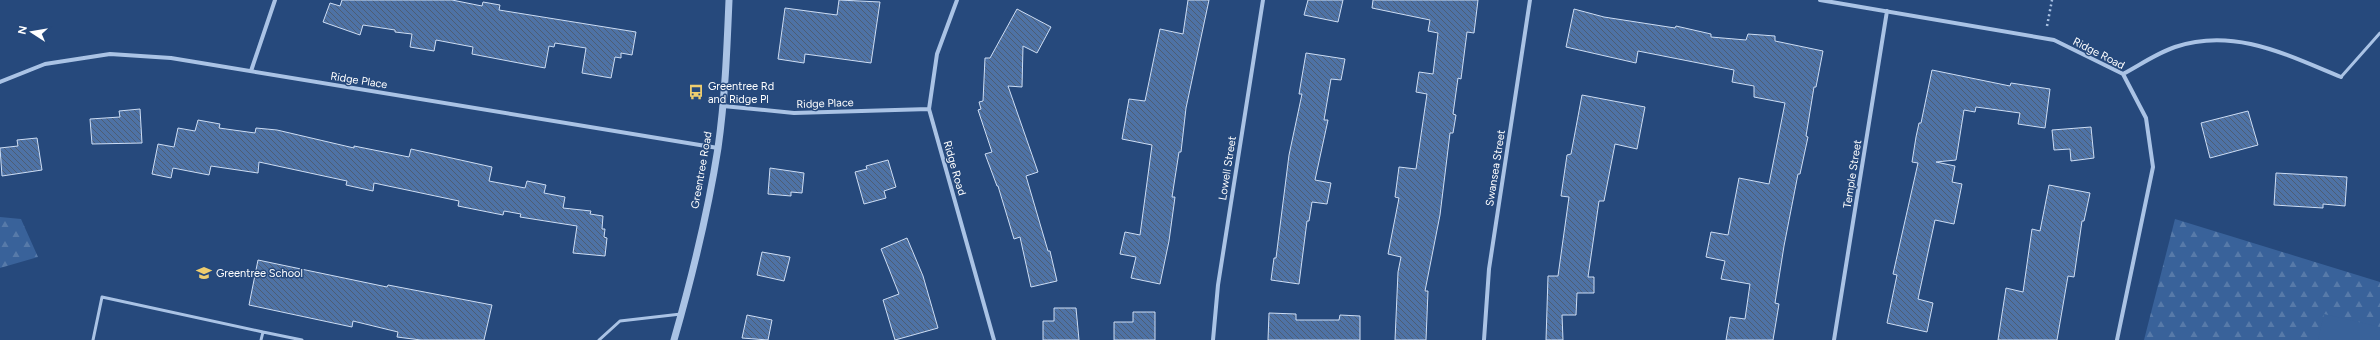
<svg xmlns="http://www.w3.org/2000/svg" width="2380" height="340" font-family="Figtree,sans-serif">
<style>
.forest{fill:url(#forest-firs)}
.garden{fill:#39629a}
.building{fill:url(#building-back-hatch);stroke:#cdddf4}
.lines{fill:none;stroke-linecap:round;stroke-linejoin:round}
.path{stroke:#aac3e5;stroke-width:2.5;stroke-dasharray:2 3;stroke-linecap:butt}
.service{stroke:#aac3e5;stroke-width:3}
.minor{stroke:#aac3e5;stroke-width:4}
.tertiary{stroke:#aac3e5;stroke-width:7}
.labels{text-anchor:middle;stroke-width:3;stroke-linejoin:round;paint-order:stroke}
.street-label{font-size:11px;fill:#fff;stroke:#26497c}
.poi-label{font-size:11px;fill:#fff;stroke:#26497c;text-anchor:start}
</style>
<defs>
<pattern id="forest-firs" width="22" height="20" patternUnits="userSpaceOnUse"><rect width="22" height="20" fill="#39629a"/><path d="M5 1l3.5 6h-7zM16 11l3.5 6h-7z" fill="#577aa9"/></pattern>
<pattern id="building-back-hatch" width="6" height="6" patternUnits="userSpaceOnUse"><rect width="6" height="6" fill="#4e72a5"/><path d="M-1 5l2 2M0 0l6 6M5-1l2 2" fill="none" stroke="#4d5d74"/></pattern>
</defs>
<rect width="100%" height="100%" fill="#26497c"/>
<path class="forest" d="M0 217 21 219 38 257 0 268Z
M2175 219 2380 282V340H2144Z"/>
<path class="garden" d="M2324 314 2380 327V340H2318Z"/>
<path class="building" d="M342 0H452L482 6 483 2 500 5 499 10 636 32 632 55 621 53V58L615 57 611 78 582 73 586 48 555 43 554 47 549 46 545 68 472 54 473 47 436 40 434 51 410 47 412 34 395 32V30L363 25 360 35 323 22 330 3 340 6Z
M839 0 880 2 871 63 805 54 804 63 778 59 785 8 837 15Z
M1188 0H1209L1186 108 1181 152H1179L1172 197H1175L1169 241 1160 284 1131 278 1136 257 1120 254 1125 232 1140 235 1152 145 1122 139 1129 99 1145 101 1160 29 1183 34Z
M1308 0H1343L1338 22 1304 15Z
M1373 0H1478L1474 33 1467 32 1461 79 1458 78 1453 114 1456 115 1453 133H1450L1440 215 1425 291H1428L1426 340H1395L1398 272 1401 257 1388 254 1399 198 1395 197 1399 167 1416 169 1427 94 1416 92 1419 72 1433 74 1438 33 1428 31 1430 20 1372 8Z
M1017 9 1051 27 1037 53 1023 46 1022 87 1008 86 1038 172 1026 176 1048 251H1050L1057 281 1031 287 1020 237 1014 239 998 186H997L985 154 992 152 978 110 981 109 979 102 983 101 985 58H990Z
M1574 9 1604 17 1675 28 1676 26 1711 34V37L1746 40 1748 34 1775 36V41L1823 51 1816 87H1814L1806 136 1808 137 1800 174H1798L1784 246 1775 303 1779 304 1773 340H1726L1730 317 1745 319 1750 284 1721 279 1725 261 1706 257 1711 232 1728 235 1739 178 1769 184 1785 103 1754 97V86L1732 82 1734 70 1638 51 1636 63 1566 47Z
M1306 53 1345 59 1341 80 1331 79 1324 120H1328L1315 180 1331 183 1327 204 1312 202 1309 221H1307L1299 284 1271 280 1274 258H1276L1289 155 1302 94H1299Z
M1932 70 2010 86 2011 83 2050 89 2045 128 2018 124 2020 113 1976 107 1975 112 1964 110 1956 160 1936 162 1955 166 1952 182 1962 184 1954 224 1935 220 1918 299 1933 303 1927 332 1887 323 1897 275 1893 274 1918 163 1912 162 1916 137 1919 123H1921Z
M1582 95 1645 107 1637 149 1615 144 1604 201H1599L1588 277H1594V293H1577L1576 315H1562L1563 340H1546L1548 276H1558L1569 197 1561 196 1567 155 1571 154Z
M140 109 142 143 92 144 90 119 120 117 119 111Z
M2248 111 2258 145 2210 158 2201 123Z
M198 120 220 124 219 128 255 133 256 128 277 130 354 148V146L409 157 411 149 492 167 489 181 525 188 527 181 546 185 544 193 565 197 563 208 591 211 590 214 603 216 602 229H605L604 237 607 238 605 256 573 253 577 226 520 217 521 214 504 211 503 215 458 206 459 201 374 183 373 191 346 185 347 181 259 162 258 173 211 166 209 175 173 168 171 178 152 174 158 144 174 147 178 128 195 131Z
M2091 127 2094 158 2071 161 2070 149 2054 150 2052 130Z
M37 138 42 170 2 176 0 148 18 146 17 140Z
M888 160 896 187 884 191 886 198 864 204 855 172 867 169 866 166Z
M770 168 804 173 802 193 791 192V196L768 194Z
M2276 173 2347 177 2345 206 2323 204V208L2274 205Z
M2049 185 2090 193 2084 221H2082L2074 277 2068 276 2057 340H1998L2006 288 2023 292 2032 229 2040 231Z
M907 238 923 276 938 328 895 340 883 300 899 294 881 249Z
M762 252 790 257 784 281 757 275Z
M258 260 387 287 388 285 492 305 484 340H421L397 337 398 332 353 321 352 327 249 305Z
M1054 308H1076L1079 340H1043V321H1054Z
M1133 312H1155V340H1114V322H1133Z
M1269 313 1296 314V320H1339L1340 315 1360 316V340H1268Z
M747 315 772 320 768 340 742 338Z"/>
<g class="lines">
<path class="path" d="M2047 26 2052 0"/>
<path class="service" d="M2341 77 2380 33
M93 340 102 297 263 332
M261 340 263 332 302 340
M599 340 620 321 681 314"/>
<path class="minor" d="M957 0 937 54 929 109 994 340
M1820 0 2054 40 2123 74 2146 118 2153 167 2117 340
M251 71 275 0
M2123 74C2140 65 2157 53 2175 47 2234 27 2287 55 2341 77
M0 82 45 64 110 54 171 58 718 148
M723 106 794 113 929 109
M1213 340 1218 285 1263 0
M1484 340 1489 269 1530 0
M1834 340 1887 11"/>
<path class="tertiary" d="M674 340C692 277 708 212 718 148 725 99 727 49 729 0"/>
</g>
<defs>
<g id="bus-bare" transform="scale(1.2)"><path d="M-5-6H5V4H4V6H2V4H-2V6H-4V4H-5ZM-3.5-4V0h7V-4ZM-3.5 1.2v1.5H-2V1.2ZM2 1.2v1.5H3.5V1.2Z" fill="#eecd6f" stroke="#26497c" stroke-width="2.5" paint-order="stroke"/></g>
<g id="school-bare" transform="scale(1.2)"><path d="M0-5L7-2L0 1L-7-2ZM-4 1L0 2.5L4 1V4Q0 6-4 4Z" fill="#eecd6f" stroke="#26497c" stroke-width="2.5" paint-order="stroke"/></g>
</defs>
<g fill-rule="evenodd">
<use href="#bus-bare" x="696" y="92"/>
<use href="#school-bare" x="204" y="273"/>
</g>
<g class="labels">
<g class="street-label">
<text transform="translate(2099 53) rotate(27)" y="4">Ridge Road</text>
<text transform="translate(359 80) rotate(9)" y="4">Ridge Place</text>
<text transform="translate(825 103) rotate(-2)" y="4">Ridge Place</text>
<text transform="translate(955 168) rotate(74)" y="4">Ridge Road</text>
<text transform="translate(1227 168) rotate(-81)" y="4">Lowell Street</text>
<text transform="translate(1495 168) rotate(-81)" y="4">Swansea Street</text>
<text transform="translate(701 170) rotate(-80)" y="4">Greentree Road</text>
<text transform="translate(1852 174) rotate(-81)" y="4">Temple Street</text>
</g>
<g class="poi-label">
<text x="708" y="90">Greentree Rd<tspan x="708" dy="13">and Ridge Pl</tspan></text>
<text x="216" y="277">Greentree School</text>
</g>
</g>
<g transform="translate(32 32) rotate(282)" stroke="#26497c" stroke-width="3" paint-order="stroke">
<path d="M0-3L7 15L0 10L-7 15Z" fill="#ffffff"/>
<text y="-6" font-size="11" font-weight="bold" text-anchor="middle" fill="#ffffff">N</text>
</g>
</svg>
